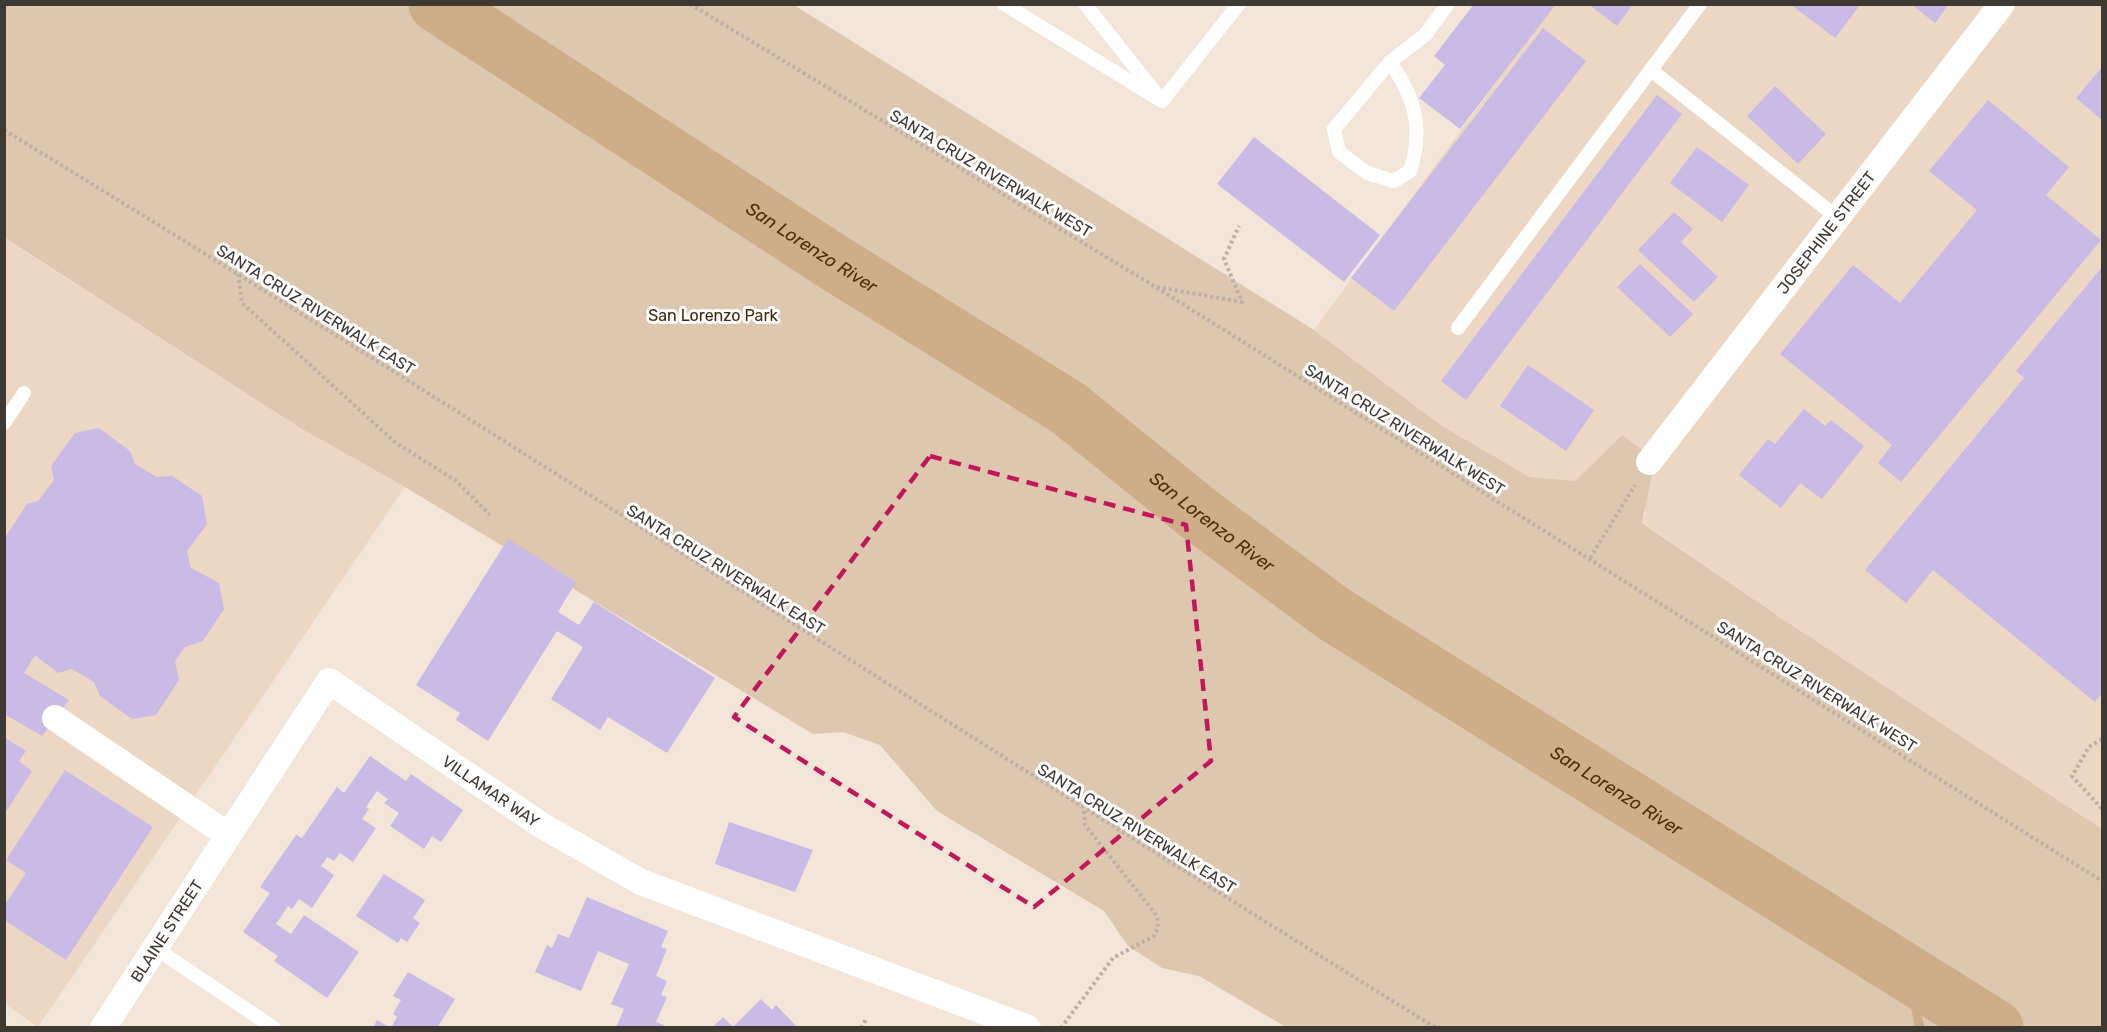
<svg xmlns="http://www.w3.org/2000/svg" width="2107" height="1032" font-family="Rubik,sans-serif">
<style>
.built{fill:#ebd7c3}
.green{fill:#dec7af}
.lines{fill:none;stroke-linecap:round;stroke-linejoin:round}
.stream{stroke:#cead89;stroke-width:9}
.river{stroke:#cead89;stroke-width:57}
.building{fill:#c9bae6}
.path{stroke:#bcb1a6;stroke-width:4;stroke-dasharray:3 3;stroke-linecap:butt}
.lane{stroke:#fff;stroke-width:14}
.street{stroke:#fff;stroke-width:26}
.marked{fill:none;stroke:#c2185b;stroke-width:4.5;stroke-dasharray:12 8;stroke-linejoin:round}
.labels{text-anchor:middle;stroke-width:6;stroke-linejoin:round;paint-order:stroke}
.street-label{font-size:16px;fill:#3f3934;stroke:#fff}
.park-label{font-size:16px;fill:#40280a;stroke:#fff}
.water-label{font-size:18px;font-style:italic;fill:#4e2e00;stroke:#fff}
</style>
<rect width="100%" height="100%" fill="#f3e5d7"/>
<path class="built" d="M1553 5H2102V829L1784 620 1642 522 1646 513 1622 435 1575 481 1530 477 1442 426 1314 330Z
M4 238 302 429 405 487 38 1027 4 1003Z"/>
<path class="green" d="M4 5H794L1314 330 1442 426 1530 477 1575 481 1622 435 1655 460 1642 523 1784 620 2102 829V1027H1286L1199 976 1162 968 1128 946 1104 911 937 811 880 745 843 732 813 734 405 487 302 429 5 238Z"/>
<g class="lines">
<path class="stream" d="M1908 973 1920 1028"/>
<path class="river" id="s1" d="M437 4 830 260 1068 408 1199 514 1334 614 1995 1028"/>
</g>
<path class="building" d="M1474 4H1556L1460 129 1419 98 1445 65 1434 56Z
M1588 4H1633L1617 26Z
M1790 4H1861L1835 38Z
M1911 4H1949L1935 23Z
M1543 28 1586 61 1394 311 1351 278Z
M2102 67V120L2076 98Z
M1775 86 1826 134 1798 164 1747 116Z
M1657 95 1682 114 1466 400 1441 381Z
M1988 100 2069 167 2046 195 2101 240 1901 482 1878 463 1892 445 1780 354 1853 265 1900 303 1977 210 1929 171Z
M1254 137 1380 235 1344 282 1217 184Z
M1697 147 1749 185 1722 222 1670 183Z
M1674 212 1693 229 1681 242 1718 277 1694 302 1638 250Z
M1640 264 1693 314 1670 337 1617 287Z
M2102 267V693L2095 702 1933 570 1906 603 1865 570 2024 378 2016 371Z
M1528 365 1594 410 1566 451 1500 406Z
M1804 409 1825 426 1831 420 1864 446 1822 499 1800 483 1781 508 1739 475 1768 439 1775 444Z
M99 428 130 451 135 464 157 477 172 476 202 496 207 524 187 551 191 568 219 583 224 609 203 641 185 647 175 661 179 680 156 715 132 719 100 696 94 682 72 669 58 673 35 655 24 673 69 700 42 736 4 714V539L27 504 38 501 54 480 51 466 75 433Z
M508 539 576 582 558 612 579 625 594 602 715 678 667 753 608 717 600 730 551 699 583 647 557 631 488 741 456 720 460 713 416 685Z
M4 737 26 751 19 761 32 771 4 815Z
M370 756 406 781 411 774 463 810 441 842 432 836 424 849 390 826 399 813 384 803 388 799 377 791 366 807 369 809 362 819 376 828 353 862 340 853 334 861 327 857 321 866 334 875 312 908 299 899 292 909 288 906 276 924 291 934 304 915 359 952 327 998 274 961 278 956 243 932 270 893 260 887 296 835 302 838 337 787 344 793Z
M65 770 153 827 66 960 4 920V906L26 873 6 860Z
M729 822 813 850 795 892 715 864Z
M384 874 425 900 413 918 420 923 407 942 401 938 398 943 356 916Z
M587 897 668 931 661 947 667 949 656 976 667 981 661 995 667 997 656 1022 664 1025 663 1028H616L624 1009 611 1004 629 964 598 951 581 991 535 972 547 945 552 948 558 934 569 938Z
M408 972 455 999 437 1028H391L397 1017 393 1014 401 1000 393 996Z
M761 999 772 1010 776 1005 798 1028H712L723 1017 733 1027Z
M377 1020 391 1028H373Z"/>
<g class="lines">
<path class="path" d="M690 4 1154 286 2102 881
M4 130C485 424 957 731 1436 1028
M238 274 242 303 396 443 455 480 490 515
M1157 287 1242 302 1224 259 1239 226
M1590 558 1635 485
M2102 739 2089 747 2072 776 2102 809
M861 1028 866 1019
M1061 1028 1113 958 1154 936 1158 928 1157 916 1085 825 1084 810"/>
<path class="lane" d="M1004 4 1162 101 1085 4
M1390 62C1415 98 1424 128 1410 171L1394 181 1367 173 1339 152 1334 129 1390 62 1425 35 1448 4
M1651 70 1838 218
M1162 101 1239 4
M1458 328 1700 4
M4 423 24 393
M155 948 274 1028"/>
<g class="street">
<path id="s2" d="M1649 462 2002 4"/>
<path d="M55 718 228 835"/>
<path id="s3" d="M103 1028 329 681 541 825 641 882 1028 1028"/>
</g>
</g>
<path class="marked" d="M930 456 1186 525 1211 761 1034 907 734 717Z"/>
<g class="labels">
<g class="street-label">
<text transform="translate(991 173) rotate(31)" y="6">SANTA CRUZ RIVERWALK WEST</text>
<text dy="6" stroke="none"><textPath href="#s2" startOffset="290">JOSEPHINE STREET</textPath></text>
<text transform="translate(316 309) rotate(32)" y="6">SANTA CRUZ RIVERWALK EAST</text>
<text transform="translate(1405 429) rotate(32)" y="6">SANTA CRUZ RIVERWALK WEST</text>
<text transform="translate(726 569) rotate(32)" y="6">SANTA CRUZ RIVERWALK EAST</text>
<text transform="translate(1817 686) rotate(32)" y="6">SANTA CRUZ RIVERWALK WEST</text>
<text dy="6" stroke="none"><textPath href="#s3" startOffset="610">VILLAMAR WAY</textPath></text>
<text transform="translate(1137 828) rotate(32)" y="6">SANTA CRUZ RIVERWALK EAST</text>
<text dy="6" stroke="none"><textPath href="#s3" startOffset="116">BLAINE STREET</textPath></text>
</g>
<g class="park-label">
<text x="713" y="321">San Lorenzo Park</text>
</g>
<g class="water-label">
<text dy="6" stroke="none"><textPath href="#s1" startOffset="447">San Lorenzo River</textPath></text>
<text dy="6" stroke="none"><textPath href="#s1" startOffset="933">San Lorenzo River</textPath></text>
<text dy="6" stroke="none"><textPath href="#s1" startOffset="1419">San Lorenzo River</textPath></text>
</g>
</g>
<rect width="2107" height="1032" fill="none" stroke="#3f3934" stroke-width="12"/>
</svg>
